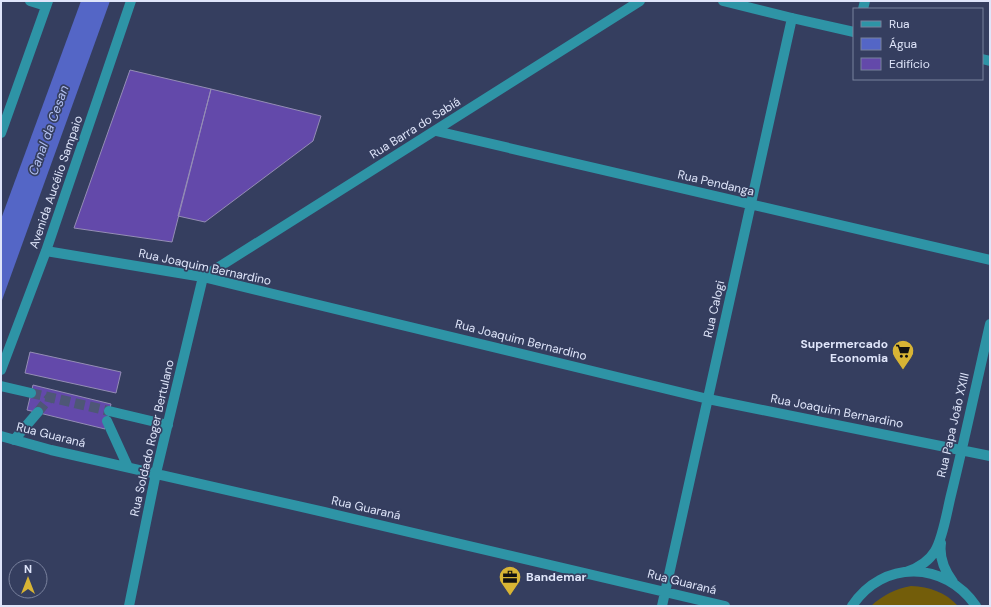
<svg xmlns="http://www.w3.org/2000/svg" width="991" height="607" font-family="'DM Sans',sans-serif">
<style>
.green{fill:#735d0a}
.water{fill:#5466c6}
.building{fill:#6349aa;stroke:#948db5}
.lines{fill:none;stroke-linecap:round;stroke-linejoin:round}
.minor-tunnel{stroke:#4e5776;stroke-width:10;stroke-dasharray:10 5;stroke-linecap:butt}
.minor{stroke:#2e94a6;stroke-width:10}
.labels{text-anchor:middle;stroke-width:3.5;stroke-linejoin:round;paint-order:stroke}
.street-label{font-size:12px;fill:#dfe5fa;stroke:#353e5f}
.poi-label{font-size:12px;font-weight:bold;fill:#dfe5fa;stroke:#353e5f;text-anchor:end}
.water-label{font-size:13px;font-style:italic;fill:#b2c0f1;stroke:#353e5f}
</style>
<rect width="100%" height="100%" fill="#353e5f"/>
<path class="green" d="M911 586C930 587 945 592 958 606H871C883 595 895 589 911 586Z"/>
<path class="water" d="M81 1H110L1 303V219Z"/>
<path class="building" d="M130 70 211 89 172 242 74 228Z
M211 89 321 116 313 141 205 222 178 216Z
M30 352 121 372 116 393 25 373Z
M33 385 111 404 105 429 27 410Z"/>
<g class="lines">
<path class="minor-tunnel" d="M31 393 109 411
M38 412 50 397"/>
<path class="minor" d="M30 1 46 6
M723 1 792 18 854 32
M863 9 865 1
M982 59 990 61
M436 131 990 260
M1 133 48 1
M46 251 203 277 708 399 990 456
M203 277 640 1
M1 370 46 251 131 1
M1 386 31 393
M109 411 168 425
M107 421 128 467
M1 436 51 450 324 512 725 606
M14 440 38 412
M941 543C939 557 944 570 953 582
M906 572C918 568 929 561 935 551 943 538 947 511 951 495 965 438 977 381 990 324
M129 606 156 473 203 277
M662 606 792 18
M852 606C883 559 945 561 976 606"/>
</g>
<defs>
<g id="supermarket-pin" transform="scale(1.15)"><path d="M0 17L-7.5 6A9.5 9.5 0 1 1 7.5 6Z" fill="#d8b434" stroke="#353e5f"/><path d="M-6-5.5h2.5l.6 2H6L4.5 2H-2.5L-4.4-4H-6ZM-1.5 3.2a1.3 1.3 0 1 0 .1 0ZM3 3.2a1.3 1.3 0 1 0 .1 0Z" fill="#111"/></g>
<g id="office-pin" transform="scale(1.15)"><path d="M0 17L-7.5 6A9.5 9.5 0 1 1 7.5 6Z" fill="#d8b434" stroke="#353e5f"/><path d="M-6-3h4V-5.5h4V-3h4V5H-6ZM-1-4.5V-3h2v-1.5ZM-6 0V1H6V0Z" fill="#111"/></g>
</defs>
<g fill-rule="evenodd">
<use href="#supermarket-pin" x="903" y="351"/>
<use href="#office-pin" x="510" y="577"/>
</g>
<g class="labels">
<g class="street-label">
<text transform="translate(415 128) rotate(-32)" y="4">Rua Barra do Sabiá</text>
<text transform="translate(56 182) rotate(-71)" y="4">Avenida Aucélio Sampaio</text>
<text transform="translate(716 183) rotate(13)" y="4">Rua Pendanga</text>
<text transform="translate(205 267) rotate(12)" y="4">Rua Joaquim Bernardino</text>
<text transform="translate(714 309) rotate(-77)" y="4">Rua Calogi</text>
<text transform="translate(521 340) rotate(14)" y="4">Rua Joaquim Bernardino</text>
<text transform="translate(837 411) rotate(11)" y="4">Rua Joaquim Bernardino</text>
<text transform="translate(953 425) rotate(-77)" y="4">Rua Papa João XXIII</text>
<text transform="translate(51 435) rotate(14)" y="4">Rua Guaraná</text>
<text transform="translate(152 438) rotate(-77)" y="4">Rua Soldado Roger Bertulano</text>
<text transform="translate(366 508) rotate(13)" y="4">Rua Guaraná</text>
<text transform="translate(682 582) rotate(14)" y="4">Rua Guaraná</text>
</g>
<g class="poi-label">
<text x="888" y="348">Supermercado<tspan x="888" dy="14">Economia</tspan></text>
<text x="526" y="581" text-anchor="start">Bandemar</text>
</g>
<g class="water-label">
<text transform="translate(48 130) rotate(-70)" y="5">Canal da Cesan</text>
</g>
</g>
<rect width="991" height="607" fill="none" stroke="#dfe5fa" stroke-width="4"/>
<rect x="853" y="8" width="130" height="72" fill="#353e5f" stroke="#79819d"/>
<rect x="861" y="21" width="20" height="6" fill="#2e94a6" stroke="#79819d"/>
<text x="889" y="28" font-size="12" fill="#dfe5fa">Rua</text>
<rect x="861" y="38" width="20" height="12" fill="#5466c6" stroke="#79819d"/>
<text x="889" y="48" font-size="12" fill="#dfe5fa">Água</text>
<rect x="861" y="58" width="20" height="12" fill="#6349aa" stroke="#79819d"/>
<text x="889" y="68" font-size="12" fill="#dfe5fa">Edifício</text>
<g transform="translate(28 579)"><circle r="19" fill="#353e5f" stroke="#79819d"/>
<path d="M0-3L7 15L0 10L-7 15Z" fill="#d8b434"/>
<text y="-6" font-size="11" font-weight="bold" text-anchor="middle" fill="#dfe5fa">N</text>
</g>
</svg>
